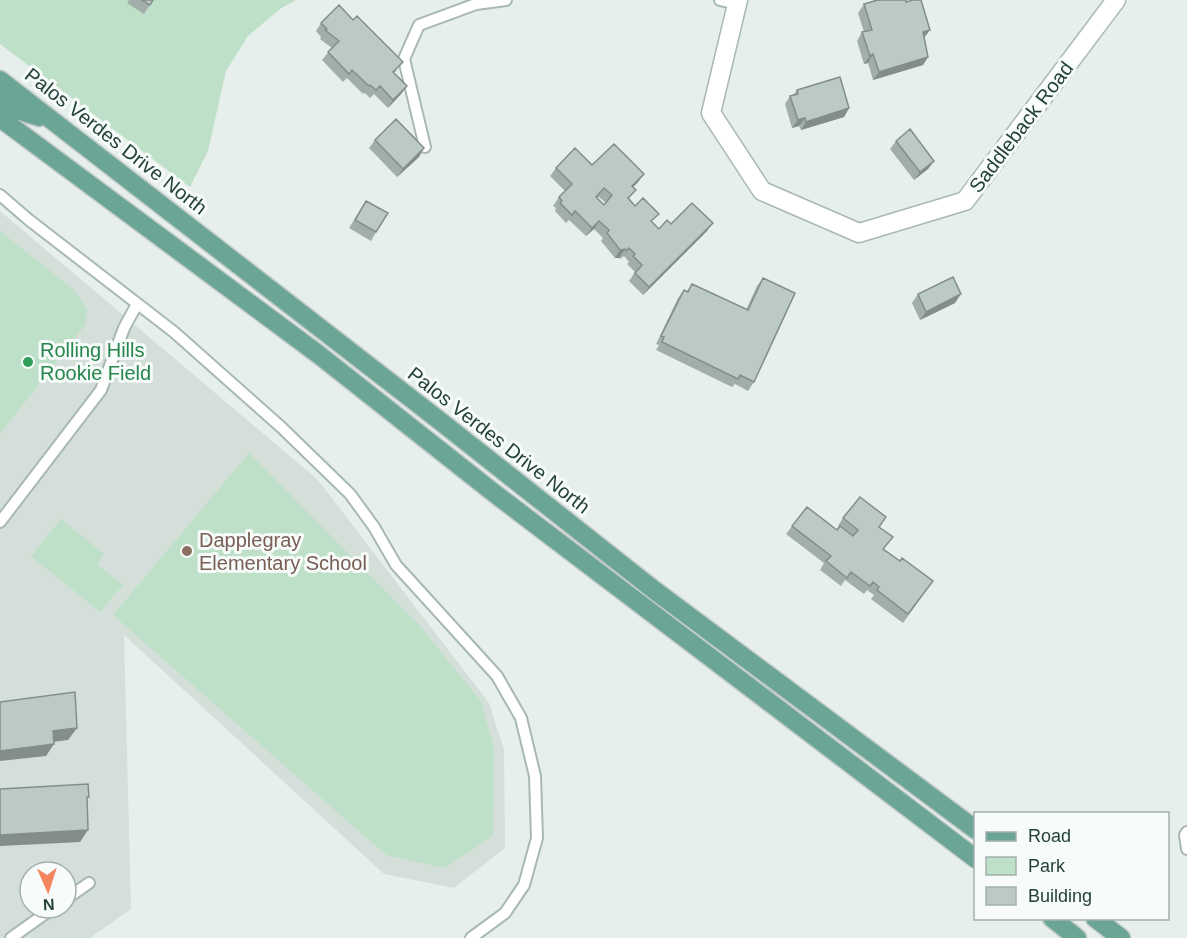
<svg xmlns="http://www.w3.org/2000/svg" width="1187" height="938" font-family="Arial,sans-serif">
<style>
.built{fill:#d4dfda;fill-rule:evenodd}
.green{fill:#bfe0c8}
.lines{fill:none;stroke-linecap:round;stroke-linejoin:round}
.lane-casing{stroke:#a8b8b2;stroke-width:14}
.street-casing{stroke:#a8b8b2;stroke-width:21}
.primary-casing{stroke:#c2cac8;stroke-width:21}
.lane{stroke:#fff;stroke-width:10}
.street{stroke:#fff;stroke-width:18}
.primary{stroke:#6aa596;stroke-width:18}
.wall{fill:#a1aea9;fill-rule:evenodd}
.shaded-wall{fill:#838d89}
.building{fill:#bbcac4;stroke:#838d89;stroke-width:1.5;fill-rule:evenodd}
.leisure-dot{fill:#2e9e5b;stroke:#f7fbf9;stroke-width:2}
.education-dot{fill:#8d6e63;stroke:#f7fbf9;stroke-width:2}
.labels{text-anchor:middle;stroke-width:6;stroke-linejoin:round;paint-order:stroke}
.street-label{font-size:20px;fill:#24423a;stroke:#f7fbf9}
.leisure-label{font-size:20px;fill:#27864d;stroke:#f7fbf9;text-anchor:start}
.education-label{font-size:20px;fill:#785e54;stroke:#f7fbf9;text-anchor:start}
</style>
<rect width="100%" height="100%" fill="#e6efeb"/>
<path class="built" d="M0 211 318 480 489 703 504 750 505 848 454 888 384 874 124 635 131 909 90 938H0ZM30 872H66V908H30Z"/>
<path class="green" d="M0 0H296L280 9 248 36 226 71 208 151 190 187 0 44Z
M0 231 74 290 87 310 85 325 0 434Z
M249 453 419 625 481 701 494 748 493 836 444 868 386 855 113 615Z
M61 519 104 554 97 564 123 585 100 612 31 556Z"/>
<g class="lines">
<g class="lane-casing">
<path id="lane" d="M720 0 737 4
M425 147 404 59 419 25 476 4 506 0
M0 195 29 220 174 332 281 427 350 494 374 527 396 565 497 676 521 718 535 776 537 838 524 885 505 913 471 938
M0 522 101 390 124 328 137 304
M1187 832 1185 835 1187 849
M66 899 89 883
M11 938 53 908"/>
</g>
<g class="street-casing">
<path id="street" d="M738 0 711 113 762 191 859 233 965 201 1116 0"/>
</g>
<g class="primary-casing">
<path id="primary" d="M0 80 440 421 654 590 976 830
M0 99 11 108 39 117
M0 118 318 354 494 493 976 859
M1052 918 1077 938
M1095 918 1121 938"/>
</g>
<use href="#lane" class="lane"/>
<use href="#street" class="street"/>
<use href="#primary" class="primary"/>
</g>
<path class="wall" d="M129 0H153L144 14 127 3Z
M873 0H906L924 38 928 57 923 65 873 80 868 63 864 64 857 41 862 32H864L858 13 864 4 874 1Z
M321 23 397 70 394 73 407 86 401 94 388 108 374 94 370 98 365 93 363 94 347 78 343 82 322 60 332 48 320 39 321 37 316 31Z
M797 90 849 108 844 117 801 130 799 126 792 128 785 104 790 96 793 95Z
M375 140 419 157 397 177 369 148Z
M896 141 934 161 928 169 914 180 890 149Z
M592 165 644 174 638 182 633 187 629 200 659 229 671 224 707 231 643 295 629 281 635 272 627 264 629 262 624 256 620 259 619 258H615L601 241 603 238 594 229 586 236 569 220 566 223 555 211 556 208 553 206 559 197 565 191 550 176 556 168ZM599 197 606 203 604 205 597 198Z
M366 201 376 232 371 241 349 228Z
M763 278 754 382 748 391 735 384 732 387 656 350 659 345 656 344 678 298 684 290 687 291 692 284 746 310 757 286Z
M918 294 955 303 920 320 912 303Z
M807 507 837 530 839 527 838 526 843 518 880 527 884 549 900 561 933 581 903 623 871 599 874 595 867 590 864 594 845 580 841 586 820 570 824 563 786 534Z"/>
<path class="shaded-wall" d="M930 30 924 38 923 32Z
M873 54 868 63 864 64 870 56Z
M928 57 923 65 873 80 879 72Z
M407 86 401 94 388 108 393 100Z
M849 108 844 117 801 130 806 122Z
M805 118 799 126 792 128 798 120Z
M424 148 419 157 397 177 403 169Z
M934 161 928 169 914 180 920 172Z
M644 174 638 182 626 194 632 186Z
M599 221 594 229 586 236 592 228Z
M713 223 707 231 643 295 649 287Z
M625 249 619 258H615L620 250Z
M961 294 955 303 920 320 926 312Z
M77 728 68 740 44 743 53 731Z
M54 744 46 756 0 761V751Z
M88 830 80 842 0 846V835Z"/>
<path class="building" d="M142 0H153L150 5Z
M878 0H906V2L913 0H921L930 30 923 32 928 57 879 72 873 54 870 56 862 32 872 30 864 4Z
M339 5 353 20 357 16 403 62 393 72 407 86 393 100 380 86 376 90 370 85 369 86 352 70 349 74 328 52 339 41 325 30 327 29 321 23Z
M840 77 849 108 806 122 805 118 798 120 790 96 798 94 797 90Z
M396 119 424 148 403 169 375 140Z
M910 129 934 161 920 172 896 141Z
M614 144 644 174 632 186 636 190 628 198 635 206 643 198 659 214 651 221 659 229 667 220 671 224 692 203 713 223 649 287 635 273 642 265 633 256 635 254 629 248 626 251 625 249 620 250 607 233 609 230 599 221 592 228 575 211 572 215 560 203 562 201 559 197 572 184 556 168 575 148 592 165ZM604 188 612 195 604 205 596 197Z
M366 201 388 213 376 232 355 220Z
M953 277 961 294 926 312 918 294Z
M763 278 795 293 754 382 740 375 738 379 662 342 664 337 661 336 684 290 688 292 692 284 748 310Z
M860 497 886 517 879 527 893 537 883 549 900 561 902 558 933 581 908 614 877 590 879 587 873 582 870 586 851 572 847 578 826 561 831 556 792 526 807 507 837 530 840 526 853 536 858 530 843 518Z
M75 692 77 728 53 731 54 744 0 751V702Z
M88 784 89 797H87L88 830 0 835V789Z"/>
<circle class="leisure-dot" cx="28" cy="362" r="6"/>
<circle class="education-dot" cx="187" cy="551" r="6"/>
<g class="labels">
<g class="street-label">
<text transform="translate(1021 127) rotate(-53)" y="7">Saddleback Road</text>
<text transform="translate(116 141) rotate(38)" y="7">Palos Verdes Drive North</text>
<text transform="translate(499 440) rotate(38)" y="7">Palos Verdes Drive North</text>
</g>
<g class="leisure-label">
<text x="40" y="357">Rolling Hills<tspan x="40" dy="23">Rookie Field</tspan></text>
</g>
<g class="education-label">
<text x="199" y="547">Dapplegray<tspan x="199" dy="23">Elementary School</tspan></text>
</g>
</g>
<rect x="974" y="812" width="195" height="108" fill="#f7fbf9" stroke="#a3b1ad" stroke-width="1.5"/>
<rect x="986" y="832" width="30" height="9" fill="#6aa596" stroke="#a3b1ad" stroke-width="1.5"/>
<text x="1028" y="842" font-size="18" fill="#24423a">Road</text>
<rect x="986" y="857" width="30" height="18" fill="#bfe0c8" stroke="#a3b1ad" stroke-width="1.5"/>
<text x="1028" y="872" font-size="18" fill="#24423a">Park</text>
<rect x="986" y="887" width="30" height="18" fill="#bbcac4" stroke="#a3b1ad" stroke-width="1.5"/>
<text x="1028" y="902" font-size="18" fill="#24423a">Building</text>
<g transform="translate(48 890) rotate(177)"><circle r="28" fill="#f7fbf9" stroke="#a3b1ad" stroke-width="1.5"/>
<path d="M0-4.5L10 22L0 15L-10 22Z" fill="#f4845f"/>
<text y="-9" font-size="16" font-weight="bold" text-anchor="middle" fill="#24423a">N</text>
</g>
</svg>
